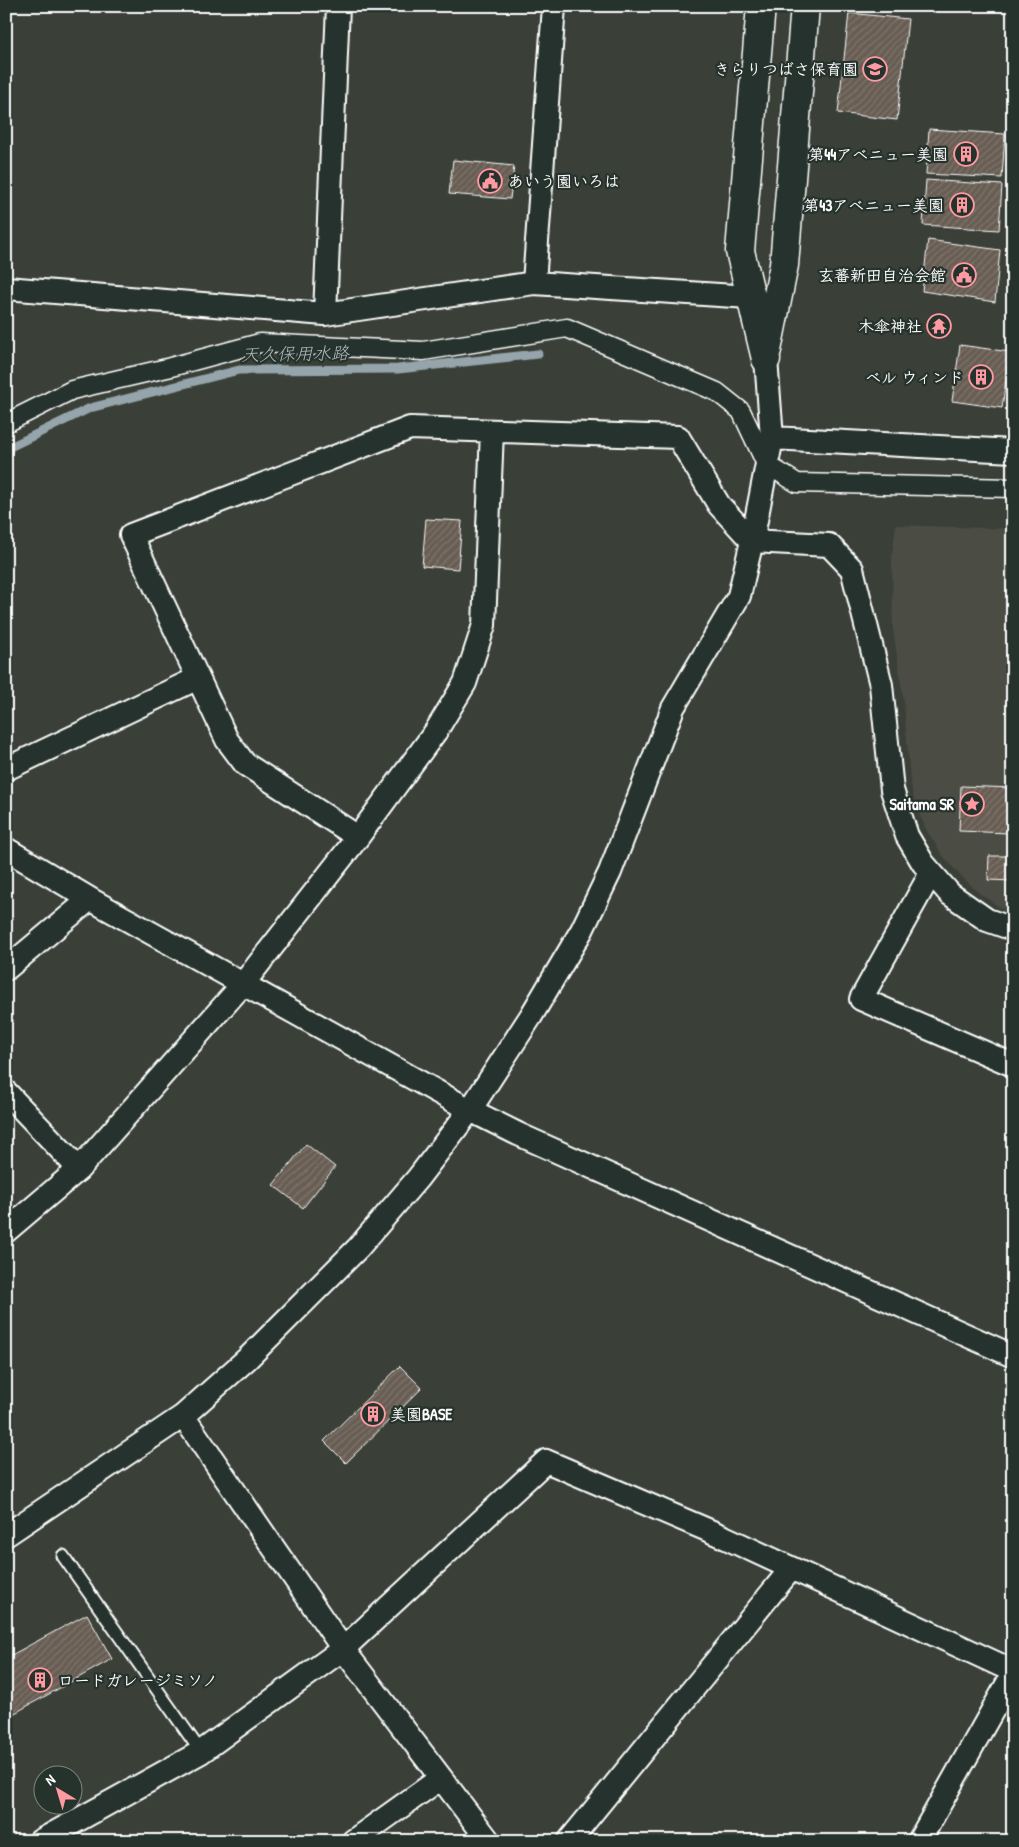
<svg xmlns="http://www.w3.org/2000/svg" width="1019" height="1847" font-family="'Patrick Hand','Klee One',sans-serif">
<style>
.built{fill:#4c4d44}
.lines{fill:none;stroke-linecap:round;stroke-linejoin:round}
.stream{stroke:#95a5ab;stroke-width:9}
.building{fill:url(#building-hatch);stroke:#fff}
.service-casing{stroke:#fff;stroke-width:15}
.pedestrian-casing{stroke:#fff;stroke-width:21}
.minor-casing{stroke:#fff;stroke-width:26}
.tertiary-casing{stroke:#fff;stroke-width:31}
.service{stroke:#26332d;stroke-width:11}
.pedestrian{stroke:#26332d;stroke-width:18}
.minor{stroke:#26332d;stroke-width:22}
.tertiary{stroke:#26332d;stroke-width:28}
.labels{text-anchor:middle;stroke-width:4.5;stroke-linejoin:round;paint-order:stroke}
.poi-label{font-size:16px;font-weight:bold;fill:#fff;stroke:#26332d;text-anchor:end}
.water-label{font-size:18px;font-style:italic;fill:#afbcc0;stroke:#26332d}
</style>
<defs>
<pattern id="building-hatch" width="6" height="6" patternUnits="userSpaceOnUse" patternTransform="scale(1.25)"><rect width="6" height="6" fill="#685d53"/><path d="M-1 1l2-2M0 6l6-6M5 7l2-2" fill="none" stroke="#7f756d"/></pattern>
</defs>
<rect width="100%" height="100%" fill="#3a4038"/>
<filter id="ink" filterUnits="userSpaceOnUse"><feTurbulence type="fractalNoise" baseFrequency=".02" numOctaves="2"/><feDisplacementMap in="SourceGraphic" scale="10" xChannelSelector="R" yChannelSelector="G"/><feConvolveMatrix kernelMatrix="1 2 1 2 8 2 1 2 1" color-interpolation-filters="sRGB"/></filter>
<g filter="url(#ink)">
<path class="built" d="M896 525 1013 529V913L1004 910 979 893 959 874 943 856 927 831 915 805 910 778 904 702 893 629 892 556Z"/>
<g class="lines">
<path class="stream" d="M6 449 90 408 239 370 398 369 538 354"/>
</g>
<path class="building" d="M849 13 908 19 897 120 838 113Z
M929 129 1005 134 1002 178 926 174Z
M453 160 514 166 510 199 449 194Z
M926 180 1002 185 999 230 923 225Z
M928 240 1000 250 995 302 922 291Z
M960 345 1010 352 1002 408 952 401Z
M426 519 462 521 458 569 422 566Z
M961 786 1013 788V881L988 880 989 856H1009V833L959 831Z
M306 1144 335 1167 303 1208 273 1185Z
M400 1366 422 1388 346 1463 324 1441Z
M87 1614 112 1659 13 1714 6 1701V1658Z"/>
<g class="lines">
<g class="service-casing">
<path id="service" d="M63 1556 201 1752"/>
</g>
<g class="pedestrian-casing">
<path id="pedestrian" d="M6 423 72 390 167 368 260 343 423 351 567 328 717 392 741 411 766 464 797 483 1013 488"/>
</g>
<g class="minor-casing">
<path id="minor" d="M534 283 554 6
M6 288 325 314 534 283 750 297
M325 314 338 6
M772 438 1013 451
M198 678 131 535 410 428 678 437 719 505 752 541 829 545 852 569 881 685 892 790 907 836 923 863 950 894 987 920 1013 929
M6 769 198 678 227 740 245 764 358 837
M6 849 90 899 470 1110 518 1134 1013 1356
M931 873 861 999 1013 1065
M6 969 90 899
M6 1092 79 1169
M6 1231 79 1169 243 984 358 837 436 731 465 683 484 625 492 431
M183 1416 343 1649 489 1841
M6 1535 183 1416 247 1359 358 1248 418 1178 470 1110 531 1016 582 930 610 872 673 708 739 596 752 541 772 438 766 359
M40 1841 201 1752 343 1649 546 1461 724 1537 1013 1671
M353 1841 441 1778
M569 1841 791 1569
M919 1841 1013 1674"/>
</g>
<g class="tertiary-casing">
<path id="tertiary" d="M761 6 740 251 766 359
M767 350 784 265 805 6"/>
</g>
<use href="#service" class="service"/>
<use href="#pedestrian" class="pedestrian"/>
<use href="#minor" class="minor"/>
<use href="#tertiary" class="tertiary"/>
</g>
</g>
<defs>
<g id="school-ring" transform="scale(1.25)"><circle r="9.5" fill="#26332d" stroke="#ff9aa2" stroke-width="1.5"/><path d="M0-5L7-2L0 1L-7-2ZM-4 1L0 2.5L4 1V4Q0 6-4 4Z" fill="#ff9aa2"/></g>
<g id="building-ring" transform="scale(1.25)"><circle r="9.5" fill="#26332d" stroke="#ff9aa2" stroke-width="1.5"/><path d="M-4-6H4V6H1V3H-1V6H-4ZM-2.5-4.3h1.7v1.8h-1.7ZM.8-4.3h1.7v1.8H.8ZM-2.5-1h1.7V.8h-1.7ZM.8-1h1.7V.8H.8Z" fill="#ff9aa2"/></g>
<g id="civic-ring" transform="scale(1.25)"><circle r="9.5" fill="#26332d" stroke="#ff9aa2" stroke-width="1.5"/><path d="M-.6-6.5H3V-4.5H.6V-3L4-1V1h2V6H-6V1h2V-1L-.6-3ZM-1.2 2.5V6h2.4V2.5Z" fill="#ff9aa2"/></g>
<g id="temple-ring" transform="scale(1.25)"><circle r="9.5" fill="#26332d" stroke="#ff9aa2" stroke-width="1.5"/><path d="M0-6L5-2H3V0L6.5 2.5H4V6H1.5V3h-3V6H-4V2.5H-6.5L-3 0V-2H-5Z" fill="#ff9aa2"/></g>
<g id="sight-ring" transform="scale(1.25)"><circle r="9.5" fill="#26332d" stroke="#ff9aa2" stroke-width="1.5"/><path d="M0-6L1.8-2.2L6-1.7L2.9 1.2L3.7 5.4L0 3.3L-3.7 5.4L-2.9 1.2L-6-1.7L-1.8-2.2Z" fill="#ff9aa2"/></g>
</defs>
<g fill-rule="evenodd">
<use href="#school-ring" x="875" y="69"/>
<use href="#building-ring" x="966" y="154"/>
<use href="#civic-ring" x="490" y="181"/>
<use href="#building-ring" x="962" y="205"/>
<use href="#civic-ring" x="964" y="275"/>
<use href="#temple-ring" x="939" y="326"/>
<use href="#building-ring" x="981" y="377"/>
<use href="#sight-ring" x="972" y="804"/>
<use href="#building-ring" x="373" y="1414"/>
<use href="#building-ring" x="40" y="1680"/>
</g>
<g class="labels">
<g class="poi-label">
<text x="858" y="75">きらりつばさ保育園</text>
<text x="948" y="160">第44アベニュー美園</text>
<text x="508" y="187" text-anchor="start">あいう園いろは</text>
<text x="944" y="211">第43アベニュー美園</text>
<text x="946" y="281">玄蕃新田自治会館</text>
<text x="922" y="332">木傘神社</text>
<text x="964" y="383">ベル ウィンド</text>
<text x="954" y="810">Saitama SR</text>
<text x="390" y="1420" text-anchor="start">美園BASE</text>
<text x="58" y="1686" text-anchor="start">ロードガレージミソノ</text>
</g>
<g class="water-label">
<text transform="translate(295 354) rotate(-1)" y="6">天久保用水路</text>
</g>
</g>
<rect width="1019" height="1847" fill="none" stroke="#26332d" stroke-width="25"/>
<rect x="12" y="12" width="994" height="1822" fill="none" stroke="#fff" stroke-width="2" filter="url(#ink)"/>
<g transform="translate(58 1790) rotate(322)"><circle r="24" fill="#26332d" stroke="#7d8581"/>
<path d="M0-4L9 19L0 12L-9 19Z" fill="#ff9aa2"/>
<text y="-8" font-size="14" font-weight="bold" text-anchor="middle" fill="#ffffff">N</text>
</g>
</svg>
